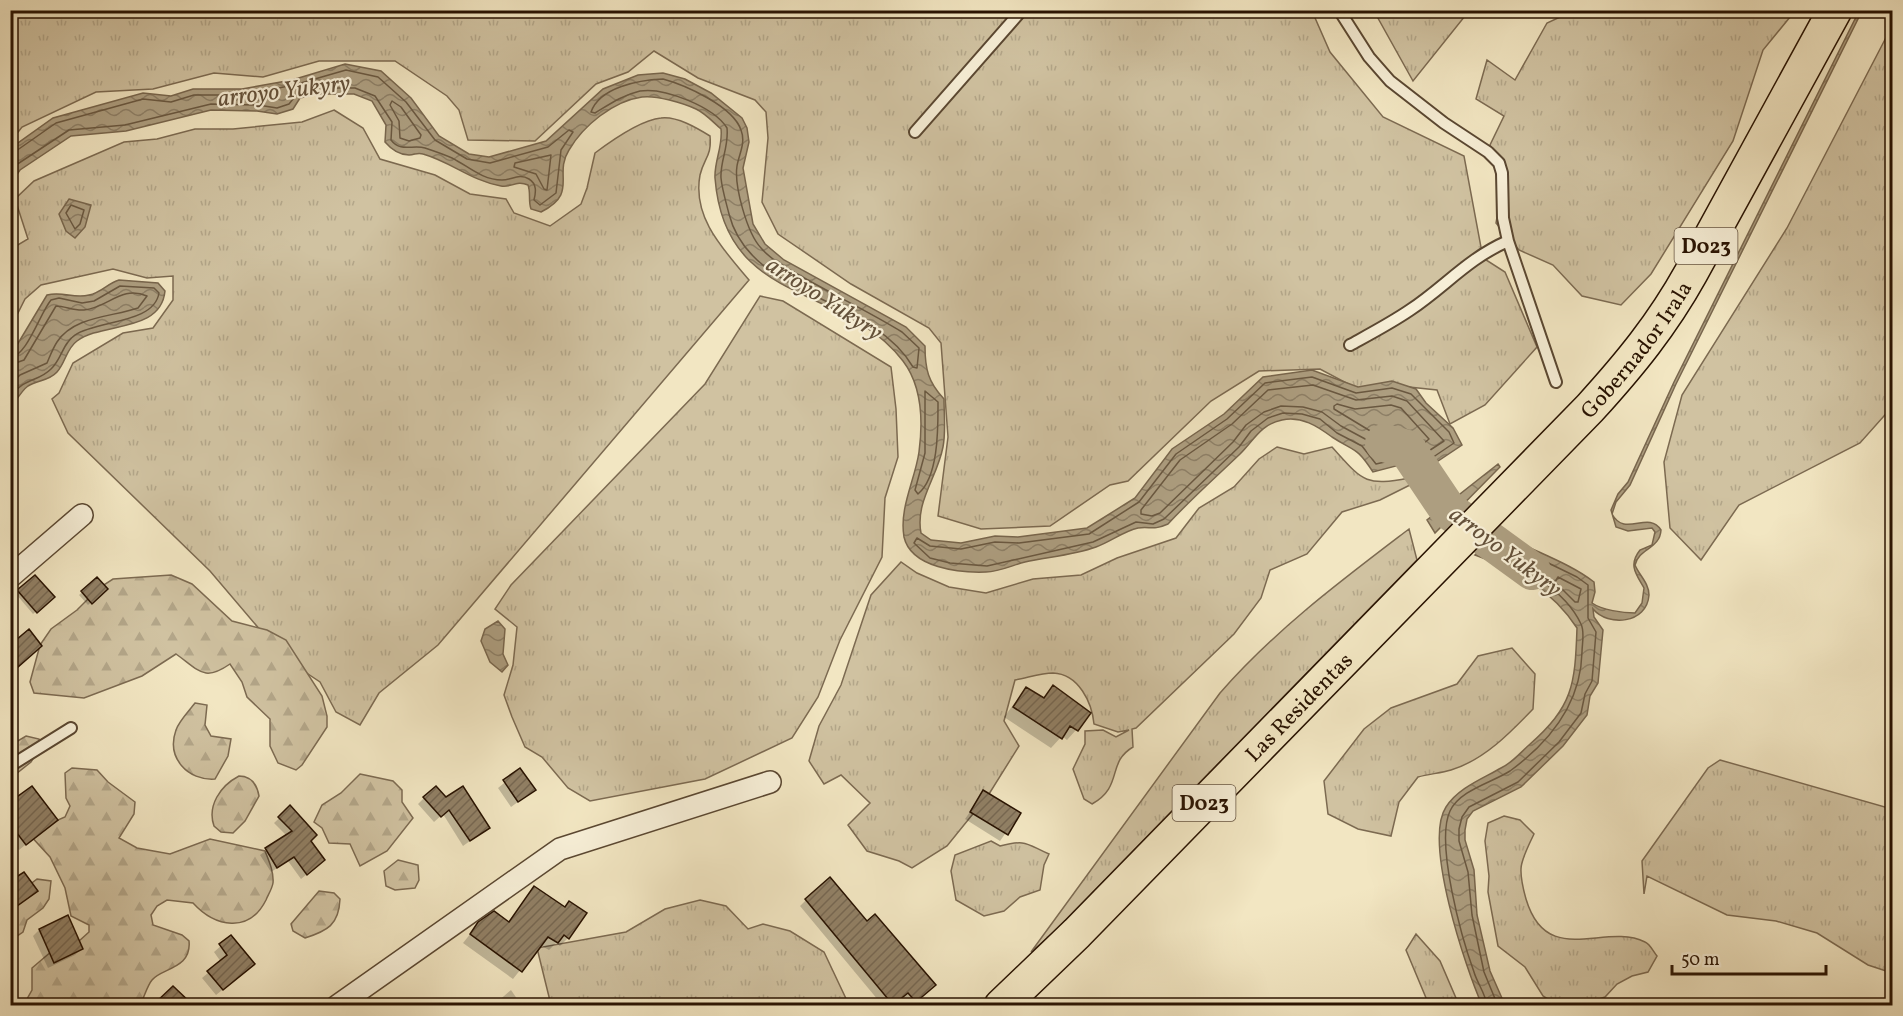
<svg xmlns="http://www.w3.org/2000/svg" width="1903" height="1016" font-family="Vollkorn,serif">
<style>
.grass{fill:url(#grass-tufts);stroke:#7c6a51;stroke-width:1.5}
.forest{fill:url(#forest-firs);stroke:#7c6a51;stroke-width:1.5}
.water{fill:url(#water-waves);stroke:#78664d;stroke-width:1.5}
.shadow{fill:#0003}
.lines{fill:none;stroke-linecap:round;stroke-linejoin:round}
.shore{stroke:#6a5840;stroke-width:1.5}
.river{stroke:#ad9e80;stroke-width:38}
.building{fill:url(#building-hatch);stroke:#281201;stroke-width:1.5}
.service-casing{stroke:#5a4731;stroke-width:14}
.minor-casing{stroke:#5a4731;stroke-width:24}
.primary-casing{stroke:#281201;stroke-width:36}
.service{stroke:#f7efd7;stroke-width:10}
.minor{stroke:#f7efd7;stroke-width:21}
.primary{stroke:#f2e6c2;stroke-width:33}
.labels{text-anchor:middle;stroke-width:4.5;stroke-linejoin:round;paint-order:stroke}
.shield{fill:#f7efd7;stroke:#665441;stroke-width:1.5}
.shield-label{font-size:21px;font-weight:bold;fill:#281201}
.street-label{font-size:22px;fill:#281201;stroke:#f7efd7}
.water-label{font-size:24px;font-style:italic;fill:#64513a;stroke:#f7efd7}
</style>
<defs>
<pattern id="grass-tufts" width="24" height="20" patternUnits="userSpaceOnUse" patternTransform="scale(1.5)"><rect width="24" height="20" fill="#d0c2a1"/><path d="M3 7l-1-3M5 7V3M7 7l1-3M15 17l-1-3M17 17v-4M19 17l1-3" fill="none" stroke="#b3a689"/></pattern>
<pattern id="forest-firs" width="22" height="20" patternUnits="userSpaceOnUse" patternTransform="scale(1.5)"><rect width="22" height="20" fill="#d0c2a1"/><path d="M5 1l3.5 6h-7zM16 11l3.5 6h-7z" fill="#b3a689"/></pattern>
<pattern id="water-waves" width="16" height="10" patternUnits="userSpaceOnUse" patternTransform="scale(1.5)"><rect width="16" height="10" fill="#ad9e80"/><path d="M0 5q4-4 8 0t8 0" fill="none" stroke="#8d7f66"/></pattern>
<pattern id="building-hatch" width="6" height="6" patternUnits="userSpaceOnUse" patternTransform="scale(1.5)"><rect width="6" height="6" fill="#918065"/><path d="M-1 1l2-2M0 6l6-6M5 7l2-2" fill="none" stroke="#766751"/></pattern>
</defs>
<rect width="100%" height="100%" fill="#f2e6c2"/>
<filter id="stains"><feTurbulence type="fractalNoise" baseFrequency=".00333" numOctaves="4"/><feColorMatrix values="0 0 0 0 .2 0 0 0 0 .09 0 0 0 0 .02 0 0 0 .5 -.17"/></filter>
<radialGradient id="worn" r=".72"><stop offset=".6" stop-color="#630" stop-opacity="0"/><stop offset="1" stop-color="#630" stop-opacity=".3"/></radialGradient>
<path class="grass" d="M11 11H1312L1330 52 1383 117 1464 156 1483 258 1505 272 1537 347 1485 405 1450 424 1437 390 1390 385 1367 394 1320 369 1259 371 1211 401 1128 481 1110 485 1050 526 981 529 938 516 948 437 941 343 929 328 851 284 778 234 762 202 768 138 766 112 755 100 698 78 654 51 628 72 596 84 535 141 468 140 459 110 447 96 395 61H319L263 77 214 73 153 89 96 92 22 127 11 141Z
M1374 11H1469L1413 81Z
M1573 11H1795L1763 50 1733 141 1651 274 1621 305 1582 296 1553 265 1519 250 1496 223 1505 172 1490 145 1504 116 1476 99 1487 60 1515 80 1547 23Z
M1892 26V407L1860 443 1739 505 1701 560 1670 528 1664 462 1682 395 1787 228Z
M334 110 363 128 380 159 435 175 470 194 506 199 514 213 550 226 581 204 587 188 595 153C611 141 640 120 661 118 677 116 697 128 710 136 712 156 704 158 700 175 692 218 724 250 749 280L438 645 379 693 360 725 336 712 320 682 284 658 210 571 68 433 52 399 59 393 73 363 123 333 153 328 173 300V276L147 278 113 269 41 285 25 299 11 327V249L28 239 15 199 34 181 124 142 157 139 195 129H233L302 122Z
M760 296 783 301 891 367 896 409 898 457 885 498 882 557 840 640 818 697 792 738 705 779 590 801 568 788 542 757 525 747 512 717 504 695 513 665 517 627 495 609 511 585 705 384Z
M1277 447 1304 454 1332 447C1362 480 1364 487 1409 478L1410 485 1380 500 1342 512 1307 554 1270 570 1261 598 1234 634 1136 728 1132 729 1133 747C1106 763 1124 786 1092 804L1084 799 1073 769 1085 744V731L1103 730 1116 737 1129 730 1118 732 1094 724C1092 703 1079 674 1053 673 1041 673 1027 678 1015 680L1004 721 1019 746 989 794 947 846 912 868 899 861 867 851 848 825 870 803 841 775 824 784 809 761 819 726 841 685 871 595 901 562 917 573 949 587 986 593 1033 579 1081 575 1117 558 1176 538 1199 508 1234 487 1259 459Z
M1409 529 1417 560 1052 934 1031 952 1220 693C1276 629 1342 580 1409 529Z
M1512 648 1535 674 1533 709C1510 733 1484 760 1451 770 1441 773 1429 774 1418 777L1399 802 1391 836 1358 829 1328 814 1324 781 1364 729 1391 708 1457 684 1478 656Z
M1720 760 1892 809V973L1868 965 1817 933 1776 921 1727 915 1647 876 1644 894 1642 861 1708 768Z
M1504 816 1520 820 1534 834C1520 863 1517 867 1526 899 1547 969 1604 922 1645 942 1650 944 1653 951 1657 956L1648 972 1632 976 1617 984 1605 997 1581 1005H1557L1543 996 1525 967 1498 946 1488 892 1489 876 1485 841 1488 823Z
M991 841 1000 846C1027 839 1026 844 1049 854L1044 865 1040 890 1020 897 1004 911 984 916 956 900 951 871 955 855Z
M700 900 726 906 748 929 763 924 790 931 824 952 849 1005H551L537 948 626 932 665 909Z
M1416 934 1440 961 1459 1005H1429L1406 950Z"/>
<path class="forest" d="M171 575 192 584 232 621 267 630 286 640 322 696 327 716V727L302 765 296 770 278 763 270 746V719L247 697 242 682 230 664C204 682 200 671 176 654L142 676 84 698 34 693 30 682 40 645 51 629 77 610 99 588 113 579Z
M195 703 207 705 205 725 211 736 231 739 228 756 215 779C188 781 166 758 176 730 179 721 189 711 195 703Z
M26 736 39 739 40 747 31 762 11 778V745Z
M72 768 97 770 108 782 135 802 134 814 119 838 137 848 170 854 210 839 265 851C269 861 274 872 273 883 272 889 268 895 266 900 249 934 215 927 193 903L167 900 157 906 151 915 153 925 182 935 189 941C192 969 161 968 152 980 147 986 144 998 140 1005L23 1006 32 990V968L52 951H68L89 932V925L71 916 65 888 50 857 28 833 65 817 70 806 66 798 65 773Z
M360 774 393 781 402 790V802L413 818 387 851 360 866 350 844 329 843 322 828 314 822 322 805 341 793Z
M239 776C252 776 257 785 259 796L245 821 233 833 221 832 214 826C207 806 220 786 239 776Z
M398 860 418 865 419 880 415 888 395 890 386 886 384 871Z
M37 879 51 881 49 899 43 908 27 920 23 932 14 938 11 930V899Z
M319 891 334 893 340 899C339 925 327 931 305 938L293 931 291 924Z"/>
<path class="water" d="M1859 11H1862L1676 384 1630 485 1616 502 1612 514C1625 538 1648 510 1661 530 1660 549 1639 548 1635 565 1639 575 1649 583 1649 595 1647 624 1608 627 1593 609L1594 617 1603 630 1598 683 1590 696 1587 715 1563 746 1521 787 1473 811 1467 819 1465 830V840L1474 870 1477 915 1490 971 1505 1005H1482C1466 969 1423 842 1446 807 1458 788 1482 779 1501 768 1512 763 1520 753 1529 745 1573 706 1575 686 1577 628 1552 590 1517 570 1475 555L1499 532C1529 550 1567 561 1594 582L1595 592 1592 603C1602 610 1623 613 1635 613L1642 603 1644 588C1636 574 1628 565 1640 550L1652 545 1655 532 1652 528 1628 531 1616 527 1611 510 1618 494 1628 482 1674 382Z
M345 64 381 71 411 98 439 136 469 154 489 157 546 141 603 89 638 75 663 73 685 79 711 93 742 118 747 128 749 142 743 168 753 224 765 244 784 260 906 327 925 346C925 369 928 382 944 399 944 415 946 432 943 447 937 478 915 502 921 533L931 540 961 543 995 536 1018 537 1087 528 1135 498 1172 449 1224 414 1263 377 1312 370 1358 387 1392 381 1416 389 1426 403 1453 428 1462 445 1417 475 1407 463 1373 472C1356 446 1355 452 1332 437 1317 426 1302 416 1282 420 1261 424 1254 440 1240 454 1216 477 1191 499 1168 524 1152 531 1151 526 1138 528 1124 531 1110 542 1096 547 1074 555 1048 557 1025 562 1013 565 999 572 986 572 960 573 911 568 904 537 899 508 915 480 919 452 923 422 922 386 903 361 843 282 725 308 715 178 714 162 723 146 721 129 714 123 705 113 696 109 683 103 656 95 642 97 613 101 583 126 569 150 553 175 579 193 541 212L531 209C528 200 531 193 528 185 516 180 511 188 501 186 472 181 451 162 423 154 417 152 415 155 409 155 399 155 391 149 385 142L386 125 372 101 354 94H315L300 98 293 109 277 114 257 111 211 110 126 131 71 136 20 170 11 183V148L53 118 143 93 171 96 193 89H242L292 80Z
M69 199 91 205 85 227 75 238 66 231 59 214Z
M119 280 158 283 165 291C161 333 102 322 77 341 66 349 66 362 57 372 49 381 38 380 28 386 21 391 16 401 11 408V355L47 295C63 291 74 299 89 295 101 293 108 283 119 280Z
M1498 464 1500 467 1435 533 1427 520Z
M498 621 505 629 503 654 508 665 502 672 490 662 481 641 485 629Z"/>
<path class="shadow" d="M35 577 52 597 33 614 16 594Z
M97 579 106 589 88 605 79 595Z
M1053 687 1076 730 1067 740 1062 736 1051 748 1004 717 1026 688 1042 699Z
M10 699 17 707 10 714Z
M520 770 534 790 511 807 498 788Z
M984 792 1019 814 1000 841 965 819Z
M424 798 446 799 488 828 463 846 443 814 434 822 418 804Z
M10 804 56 820 19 850 10 838Z
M290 808 318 865 301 879 288 861 271 872 260 855 287 836 274 823Z
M534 888 568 938 560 946 556 943 549 950 540 945 513 979 463 943 479 923 508 922Z
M806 900 928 991 911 1006 901 998 892 1006H883L800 906Z
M67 917 81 949 75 955 48 968 33 936 39 930Z
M231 937 247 970 216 995 202 978 221 962 214 952Z
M511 990 522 1006H494L496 1003Z
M213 999 218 1006H206Z
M388 1001 391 1006H381Z"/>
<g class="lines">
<path class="shore" d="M663 79C685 85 733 106 741 130 746 143 739 154 737 166 734 186 747 233 761 248 773 262 791 270 806 279 838 297 871 313 902 332L919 348 917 368 913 367C871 295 750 298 729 214 726 202 722 189 721 178 720 161 729 147 727 128 714 107 664 87 640 91 623 95 610 104 595 113L591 112C600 87 639 80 663 79Z
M392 101 401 107 421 135 420 138 409 141 400 138 399 121 390 105Z
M10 152 16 151 56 123 143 99 171 102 194 95H243L294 85 346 70 378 77 406 102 435 140 467 159 490 163 548 147 569 130 573 132 561 150 556 193 540 205 534 200C536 192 537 184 529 179 519 173 512 180 502 180 482 180 468 166 452 158 443 154 434 151 425 148 413 144 401 153 391 140L392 122 375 96 355 88H315L298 93 289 104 277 108 258 105 211 104 125 125 69 130 16 165 10 173
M551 155 547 190 544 189 536 174 514 167 515 163Z
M71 205 84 210 80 224 75 229 66 213Z
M10 358C27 356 40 313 51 300L59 298 82 303 94 301 120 286 154 288 159 293C154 324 97 320 75 335 62 344 62 359 51 369 37 383 25 376 10 398
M10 365 24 360 56 306C65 306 74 311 84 310 108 308 121 285 147 296L138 308C112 317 74 316 57 342 53 348 50 356 47 363L20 375 10 385
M1312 377 1356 393 1392 388 1411 394 1449 432 1454 443 1420 466 1407 457 1376 464 1362 446 1337 433 1320 419 1302 414 1283 413 1268 418 1251 431 1239 447 1164 519 1153 524 1136 522 1093 542 987 566 950 563 930 558 914 543 917 538 930 546 961 549 995 542 1019 543 1089 534 1139 502 1176 454 1227 419 1265 383Z
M1313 385 1356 400 1392 396 1407 401 1444 441 1421 456 1407 450 1379 456 1367 440 1341 426 1322 412 1303 407 1281 406 1264 412 1246 425 1233 442 1160 513 1152 516 1141 514V510L1180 460 1232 424 1268 390Z
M925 391 938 402C938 427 939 477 918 494L915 490 925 453Z
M1337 404 1355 409 1391 405 1401 408 1429 439 1422 445 1407 441 1383 445 1372 432 1334 409V406Z
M1558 577 1581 589 1578 602H1575L1555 582Z
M1487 1006C1486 994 1477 983 1474 972 1462 939 1435 843 1450 811 1460 790 1491 783 1510 771 1551 741 1581 703 1582 652 1582 644 1585 632 1581 624 1564 588 1524 569 1489 554V550L1501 540 1577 577 1588 585V618L1596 632 1592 681 1585 694 1581 713 1559 742 1518 782 1469 807 1462 817 1459 829V841L1468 872 1472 915 1484 972 1498 1006"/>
<path class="river" d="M1384 443 1407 449 1448 510 1532 571"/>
</g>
<path class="building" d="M35 575 55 597 37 613 17 590Z
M97 577 108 589 92 604 81 591Z
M29 629 42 646 10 674V645Z
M1053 685 1091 713 1078 731 1070 726 1062 739 1013 707 1026 687 1044 698Z
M520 768 536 790 518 802 503 780Z
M32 786 58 820 26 845 10 824V802Z
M436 786 446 797 463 786 490 828 470 841 449 810 441 817 423 797Z
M983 790 1021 813 1008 835 970 812Z
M290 805 317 835 311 841 325 860 307 875 294 857 277 868 265 848 292 831 278 817Z
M24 872 38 891 10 911V881Z
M830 877 867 921 875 914 936 985 916 1002 908 993 893 1005 805 899Z
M534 886 565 907 569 901 587 913 569 939 564 935 558 943 548 937 522 972 470 934 478 922 494 911 509 922Z
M68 915 83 949 54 963 39 929Z
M231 935 255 964 223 990 207 971 227 955 219 944Z
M173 986 193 1005H153Z"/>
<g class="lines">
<g class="service-casing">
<path id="service" d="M1339 10 1369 57 1390 81 1444 123 1488 152 1499 163 1502 173 1503 218 1508 241 1556 382
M915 132 1022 10
M1350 345C1370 334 1391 323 1410 310 1446 286 1467 259 1508 241
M10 766 71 728"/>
</g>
<g class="minor-casing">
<path id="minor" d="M10 577 82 515
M337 1006 560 849 770 782"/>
</g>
<g class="primary-casing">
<g id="primary">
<path id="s1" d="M1001 1006 1077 933 1590 408C1630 364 1662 325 1691 273L1835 10"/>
</g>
</g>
<use href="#service" class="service"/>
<use href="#minor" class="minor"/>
<use href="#primary" class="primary"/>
</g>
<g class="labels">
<g class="shield">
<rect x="1674.5" y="228" width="63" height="36" rx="4.5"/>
<rect x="1172.5" y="785" width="63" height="36" rx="4.5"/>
</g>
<g class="shield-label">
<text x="1706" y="253">D023</text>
<text x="1204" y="810">D023</text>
</g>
<g class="street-label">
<text dy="8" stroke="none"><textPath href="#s1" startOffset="914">Gobernador Irala</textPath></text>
<text dy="8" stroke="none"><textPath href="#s1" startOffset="422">Las Residentas</textPath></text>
</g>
<g class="water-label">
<text transform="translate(284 90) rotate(-7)" y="8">arroyo Yukyry</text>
<text transform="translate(825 298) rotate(33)" y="8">arroyo Yukyry</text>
<text transform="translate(1506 551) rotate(37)" y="8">arroyo Yukyry</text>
</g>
</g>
<rect width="1903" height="1016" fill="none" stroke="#f2e6c2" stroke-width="36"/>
<rect x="12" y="12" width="1879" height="992" fill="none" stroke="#281201" stroke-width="3"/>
<rect x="18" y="18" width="1867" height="980" fill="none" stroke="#281201" stroke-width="1.5"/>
<path d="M1672 965v9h154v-9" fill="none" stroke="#281201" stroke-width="3"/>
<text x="1681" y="965" font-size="18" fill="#281201" stroke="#f7efd7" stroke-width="4.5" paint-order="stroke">50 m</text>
<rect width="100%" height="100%" filter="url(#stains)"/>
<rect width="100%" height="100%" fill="url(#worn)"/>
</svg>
